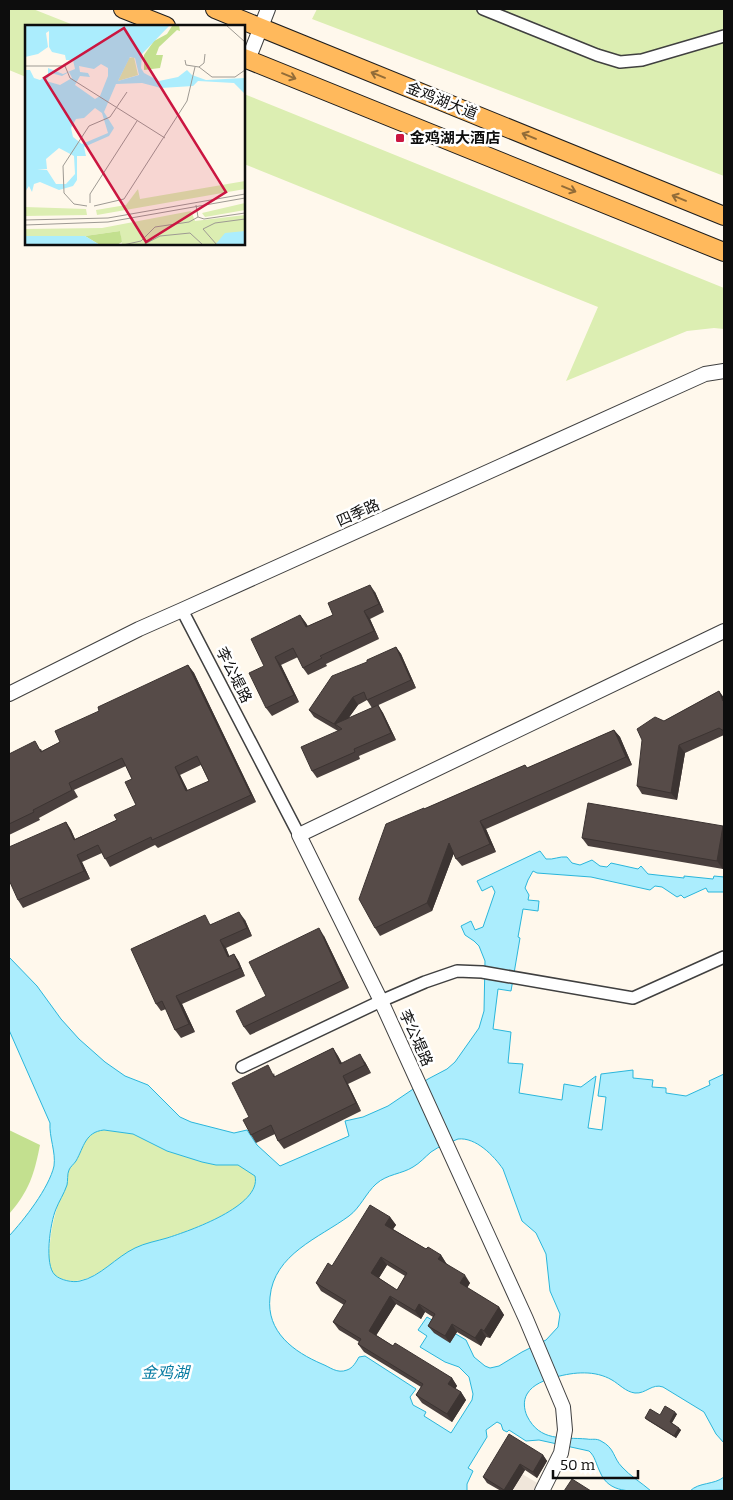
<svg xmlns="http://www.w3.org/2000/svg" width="733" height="1500" font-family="Bitter,'Noto Sans SC',serif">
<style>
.green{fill:#dceeb2}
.forest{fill:#c3e08f}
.plaza{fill:#f0e6da}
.water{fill:#abedfd;stroke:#2ab6db;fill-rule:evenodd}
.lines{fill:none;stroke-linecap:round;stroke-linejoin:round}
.minor-casing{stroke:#404040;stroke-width:14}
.tertiary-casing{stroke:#404040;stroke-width:16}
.primary-casing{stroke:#1e1e1e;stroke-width:20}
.minor{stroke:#fff;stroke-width:11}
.tertiary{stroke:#fff;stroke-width:14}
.primary{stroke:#ffb95c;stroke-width:18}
.wall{fill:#4a403e;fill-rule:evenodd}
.shaded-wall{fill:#3c3432}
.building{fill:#564b48;stroke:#3c3432;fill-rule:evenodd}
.oneway{stroke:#926c38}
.poi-dot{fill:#cb1641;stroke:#fff;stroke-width:2}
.labels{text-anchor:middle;stroke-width:5;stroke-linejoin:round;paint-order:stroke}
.street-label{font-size:15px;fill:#0d0d0d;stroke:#fff}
.poi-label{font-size:15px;font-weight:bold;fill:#0d0d0d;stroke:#fff;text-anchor:start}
.water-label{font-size:16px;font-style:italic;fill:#097da3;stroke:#fff}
.inset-road{fill:none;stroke:#9e9a93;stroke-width:1}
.view{fill:#cb1641;fill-opacity:0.15;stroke:#cb1641;stroke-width:2.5}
.inset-edge{fill:none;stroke:#0d0d0d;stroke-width:2.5}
</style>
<rect width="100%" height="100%" fill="#fff8ec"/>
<path class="green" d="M9 9H33L76 26H26V77L9 70Z
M317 9H724V176L312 19Z
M244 94 724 288V329L714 328 687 331 566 381 598 307 244 164Z
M104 1130 133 1134 167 1151 202 1162 216 1165H238L250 1172 255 1176C262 1206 189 1231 167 1238 157 1241 145 1243 135 1248 111 1260 87 1292 58 1277 45 1271 49 1254 50 1243 52 1222 57 1205 66 1185 68 1180 67 1175 69 1170 70 1167 74 1164 76 1161 84 1147 85 1132 104 1130Z"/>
<path class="forest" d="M9 1130 40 1145C34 1175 29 1191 9 1214Z"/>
<path class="plaza" d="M522 1474 551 1491H517L513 1489Z"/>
<path class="water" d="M540 851 546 859C554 860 559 856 567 857L572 863 580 865 592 860 600 866 607 867 611 863 638 869 641 866 648 874 684 878V876L713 879 714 876 724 877V892H708L706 888 684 898 681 895 677 897 662 887 655 886 650 890 591 877 537 873 533 871 528 880 525 888 529 895 528 900 539 901 538 911 523 909 518 937 520 938 511 991 498 989 493 1029 511 1032 508 1063 523 1064 519 1093 562 1100 564 1084 581 1087 596 1076 588 1128 602 1130 606 1097 598 1096 601 1074 633 1070V1078L653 1080 652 1087 666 1088V1093L686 1096 710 1085 709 1081 724 1074V1443L716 1434 704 1412 663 1387C652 1383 646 1394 635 1393 626 1392 619 1384 612 1380 595 1370 574 1372 556 1377 545 1380 533 1384 527 1394 523 1401 524 1409 527 1416 540 1442 562 1437 587 1439 592 1440 596 1438 601 1441 615 1448 613 1458 622 1467 630 1476 642 1483 651 1491 632 1491 609 1494 600 1472 596 1464 595 1456 589 1451L539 1440 526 1441 509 1430 507 1432 503 1430 501 1424 497 1422 486 1430 487 1437 468 1468 473 1471 467 1484V1491H9V1236C24 1220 49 1188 54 1166 56 1152 49 1137 50 1123L9 1030V957L37 986 61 1019 79 1039 105 1062 125 1076 148 1085 180 1117 191 1122 234 1133 247 1130 257 1145 280 1166 349 1136 345 1121 363 1117 388 1106 428 1079 447 1069 455 1062 479 1028 484 1011 485 961 479 946 474 941 465 935 461 926 471 921 475 930 483 927 495 892 492 886 482 891 477 881ZM104 1130 133 1134 167 1151 202 1162 216 1165H238L255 1176C262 1206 189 1231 167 1238 157 1241 145 1243 135 1248 116 1257 100 1277 80 1281 73 1283 60 1280 55 1275 44 1265 50 1223 56 1209 59 1201 64 1194 67 1185 68 1181 67 1174 69 1170 70 1167 74 1164 76 1161 84 1147 85 1132 104 1130ZM458 1139C476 1137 494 1156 503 1169L522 1221 536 1233 546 1254 550 1291 560 1314 558 1327 546 1340 522 1352 499 1366 490 1368 485 1366 474 1357 466 1340 427 1317 418 1330 427 1336 420 1347 445 1362 459 1367 469 1377 473 1394 472 1400 451 1433 424 1416 426 1412 413 1405 410 1397 416 1389 365 1356 359 1357C356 1362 353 1368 347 1370 337 1374 330 1367 322 1364 294 1352 266 1332 270 1297 274 1254 319 1238 349 1216 360 1208 366 1193 376 1184 387 1174 402 1174 413 1167 420 1163 425 1157 431 1152 439 1146 449 1143 458 1139Z
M724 1477V1490L690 1491C699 1482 714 1485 724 1477Z"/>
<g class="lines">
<g class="minor-casing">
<path id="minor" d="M483 9 597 55 620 62 642 60 724 36
M182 610 299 835
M242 1067 381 1001 425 982 457 971 482 972 633 998 724 957"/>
</g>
<g class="tertiary-casing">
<path id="tertiary" d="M248 60 268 9
M9 694 139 629 182 610 705 374 724 371
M542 1491 561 1453 565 1430 563 1407 526 1319 381 1001 299 835 724 631"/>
</g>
<g class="primary-casing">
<path id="primary" d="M123 9 166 26
M215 9 724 216
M244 58 724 252"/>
</g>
<use href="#minor" class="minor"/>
<use href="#tertiary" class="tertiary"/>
<use href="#primary" class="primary"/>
</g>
<path class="wall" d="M375 592 384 612 370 619 379 639 326 664 327 666 308 675 303 668 298 657 281 665 299 702 272 716 266 708 264 666 300 615 308 626 333 615Z
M396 647 401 654 416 688 372 708 367 700 358 705 348 719 378 705 383 713 396 740 359 756 360 759 317 778 312 771 338 731 314 717 309 710 367 662Z
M188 665 194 673 256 802 158 848 155 845 110 867 102 853 82 862 90 879 23 908 18 900 66 822 71 830 75 839 117 820 136 805 132 779 126 766 74 790 78 797 39 818 40 820 9 835V754L41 749 42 751 60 742 99 711ZM201 765 209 781 188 791 180 775Z
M719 691 724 698V735L685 753 677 800 642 794 637 786 664 721Z
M614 730 620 737 632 765 486 829 496 852 462 866 456 859 454 853 432 911 380 936 375 928 424 809 525 765 527 768Z
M723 826V869L588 846 582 838Z
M245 920 252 936 226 948 229 956 234 954 239 962 245 976 182 1004 195 1032 181 1038 175 1030 166 1009 161 1011 156 1004 211 924Z
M324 936 349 988 250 1035 244 1027 266 996Z
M333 1048 338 1056 342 1063 365 1062 371 1073 348 1084 361 1111 284 1149 278 1141 275 1134 256 1143 251 1135 249 1117 274 1073 275 1077Z
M390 1217 396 1225 393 1229 426 1249 441 1255 446 1263 470 1283 467 1288 499 1307 504 1315 490 1338 486 1337 481 1346 457 1332 450 1343 434 1333 428 1326 433 1317 425 1312 421 1319 396 1304 376 1335 393 1346 452 1378 457 1386 455 1389 461 1392 466 1400 452 1422 422 1403 416 1395 421 1387 364 1352 358 1344 359 1342 339 1330 333 1322 344 1305 321 1291 316 1283 332 1266ZM387 1265 405 1276 397 1290 379 1278Z
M677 1414 672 1423 681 1430 676 1438 647 1420 645 1418 660 1415Z
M543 1455 547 1461 537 1478 525 1470 512 1491H501L487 1483 483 1477Z"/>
<path class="shaded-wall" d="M370 585 375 592 384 612 379 604Z
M364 611 370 619 379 639 374 631Z
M300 615 306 623 312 635 306 627Z
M396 647 401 654 416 688 411 680Z
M275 657 281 665 299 702 294 695Z
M188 665 194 673 256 802 251 795Z
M719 691 724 698V702L723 701Z
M353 697 358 705 341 728 335 724 339 731 334 724Z
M378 705 383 713 396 740 391 733Z
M614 730 620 737 632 765 626 757Z
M679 745 685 753 677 800 671 793Z
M175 767 180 775 192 799 186 791Z
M480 821 486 829 496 852 490 844Z
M66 822 71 830 79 848 74 840Z
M723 826 724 828V859L723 869 717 861Z
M449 843 455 850 432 911 427 903Z
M77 855 82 862 90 879 84 871Z
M239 912 245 920 252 936 247 928Z
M319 928 324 936 349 988 343 980Z
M220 940 226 948 233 965 228 957Z
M234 954 239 962 245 976 240 968Z
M176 996 182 1004 195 1032 189 1024Z
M333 1048 338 1056 346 1072 340 1064Z
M360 1054 365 1062 371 1073 365 1065Z
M343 1076 348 1084 361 1111 356 1103Z
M390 1217 396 1225 391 1232 385 1225Z
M441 1255 446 1263 444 1267 438 1259Z
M381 1257 387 1265 377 1281 371 1273Z
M465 1275 470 1283 465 1291 460 1283Z
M390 1296 396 1304 374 1339 369 1331Z
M419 1304 425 1312 421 1319 415 1311Z
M499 1307 504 1315 490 1338 484 1331Z
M452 1324 457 1332 450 1343 445 1336Z
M481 1329 486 1337 481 1346 475 1338Z
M452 1378 457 1386 453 1392 448 1384Z
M461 1392 466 1400 452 1422 447 1414Z
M675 1412 677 1414 671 1424 670 1422Z
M679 1428 681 1430 676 1438 674 1436Z
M543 1455 547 1461 537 1478 533 1472Z
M520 1464 525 1470 512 1491H505L504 1490Z"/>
<path class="building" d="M370 585 379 604 364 611 374 631 320 656 322 658 303 668 293 648 275 657 294 695 266 708 249 673 264 666 251 639 300 615 306 627 333 615 328 603Z
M396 647 411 680 367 700 364 692 353 697 334 724 309 710 332 676 367 662V660Z
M188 665 251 795 152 840 151 837 105 859 98 845 77 855 84 871 18 900 9 880V847L66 822 74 840 117 820 114 815 136 805 125 782 132 779 122 758 69 783 72 790 33 810 34 812 9 824V754L35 741 41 752 60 742 55 731 99 711 98 707ZM197 756 209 781 186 791 175 767Z
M719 691 723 701H724V731L719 728 679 745 671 793 637 786 642 740 637 729 655 717 664 721Z
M378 705 391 733 354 749 355 752 312 771 301 747 342 729 335 724Z
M614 730 626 757 480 821 490 844 456 859 449 843 427 903 375 928 359 899 386 824 424 808V809L525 765 527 768Z
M588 803 723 826 717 861 582 838Z
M239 912 247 928 220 940 228 957 234 954 240 968 176 996 189 1024 175 1030 162 1001 156 1004 131 949 205 915 210 925Z
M319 928 343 980 244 1027 236 1011 266 996 249 962Z
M333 1048 340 1064 360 1054 365 1065 343 1076 356 1103 278 1141 271 1125 251 1135 243 1120 249 1117 232 1083 268 1065 274 1077Z
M370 1205 390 1217 385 1225 426 1249 428 1247 441 1255 438 1259 465 1275 460 1283 499 1307 484 1331 481 1329 475 1338 452 1324 445 1336 428 1326 435 1314 419 1304 415 1311 390 1296 369 1331 393 1346 395 1343 452 1378 448 1384 461 1392 447 1414 416 1395 423 1384 358 1344 361 1339 333 1322 346 1301 316 1283 328 1263 332 1266ZM381 1257 407 1273 397 1290 371 1273Z
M665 1406 675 1412 670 1422 679 1428 674 1436 645 1418 650 1409 660 1415Z
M509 1434 543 1455 533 1472 520 1464 504 1490 483 1477Z
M572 1479 591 1491H564Z"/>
<defs><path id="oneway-shaft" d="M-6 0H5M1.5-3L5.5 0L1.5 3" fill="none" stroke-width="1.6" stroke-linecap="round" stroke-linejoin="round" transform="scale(1.25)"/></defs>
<g class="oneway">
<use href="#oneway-shaft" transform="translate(378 75) rotate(-158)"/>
<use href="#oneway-shaft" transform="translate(289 76) rotate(22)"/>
<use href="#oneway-shaft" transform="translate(529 136) rotate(-158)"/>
<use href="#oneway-shaft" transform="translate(569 189) rotate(22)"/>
<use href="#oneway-shaft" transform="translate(679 198) rotate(-158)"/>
</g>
<rect class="poi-dot" x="395" y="133" width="10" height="10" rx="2.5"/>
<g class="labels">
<g class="street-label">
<text transform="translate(442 101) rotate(22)" y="5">金鸡湖大道</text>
<text transform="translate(358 513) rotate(-24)" y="5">四季路</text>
<text transform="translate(234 675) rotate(63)" y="5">李公堤路</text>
<text transform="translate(416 1038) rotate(66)" y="5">李公堤路</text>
</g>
<g class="poi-label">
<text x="410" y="143">金鸡湖大酒店</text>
</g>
<g class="water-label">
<text x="165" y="1378">金鸡湖</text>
</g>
</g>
<g transform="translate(25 25)">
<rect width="220" height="220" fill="#fff8ec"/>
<path d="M109 32 113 50 93 56 104 33ZM220 156V164L72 190 71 185 101 180 113 164 115 174ZM220 178V185L180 192 177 188ZM0 182 61 184 62 190 0 191ZM166 186 170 196 220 190V220H97L95 206 60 211H0V204L77 203Z" fill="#dceeb2"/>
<path d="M154 0 155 6 152 5 134 22 131 30H138L135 43 119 45V30L129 16 142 9 147 1ZM95 206 97 217 92 220H75L60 211Z" fill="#c3e08f"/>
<path d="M0 0H145L117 29 116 43 119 48 134 56 153 52 162 45 167 50 181 55 220 53V69L209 58 173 56 168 61 136 63 117 58 91 59 79 87 89 103 84 111 59 122 61 131H52V155L48 161 34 165 15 157 9 159 7 167 4 161 0 167V45H5L9 53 15 55 23 50V43L38 49 50 44 48 35H41L40 30 27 27 24 22V6L21 8 23 22 13 29 0 32ZM105 32 110 33 114 50 93 56ZM76 39 83 43V51L75 71 70 74 50 60 55 51 65 52 63 48 55 47 54 41 69 44ZM44 47 47 53 35 60 21 56 26 48 37 51ZM70 83 77 88 83 108 57 119 48 112 46 103 51 94 59 93ZM34 123 49 131 50 149 41 159H31L22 145 12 144H22L21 134ZM220 206V220H190L200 208ZM0 211H60L75 220H0Z" fill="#abedfd" fill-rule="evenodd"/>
<path class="inset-road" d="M201 0 220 17M160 35 161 40 174 42 187 52H210L220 45M0 41H40L45 53 140 113M174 42 179 38 180 29M65 178V169L112 96M171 180 173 192 179 194 220 188M62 181 49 179 39 168 38 141 64 101 85 92 102 67M69 181 99 174 162 76 170 42M0 195 83 193 220 169M0 200 83 197 220 173M98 220 116 216 130 202 164 197 173 192M118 220 135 211 165 208 178 220M192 220 178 204 190 198 220 194"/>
<path class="view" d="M99 3 201 167 121 217 19 53Z"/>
<rect width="220" height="220" class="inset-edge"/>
</g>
<rect width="733" height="1500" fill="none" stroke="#0d0d0d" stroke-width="20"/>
<path d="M553 1470v8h85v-8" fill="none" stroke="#0d0d0d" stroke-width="2.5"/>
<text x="560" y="1470" font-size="15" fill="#0d0d0d" stroke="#ffffff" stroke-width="4" paint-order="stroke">50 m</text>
</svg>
